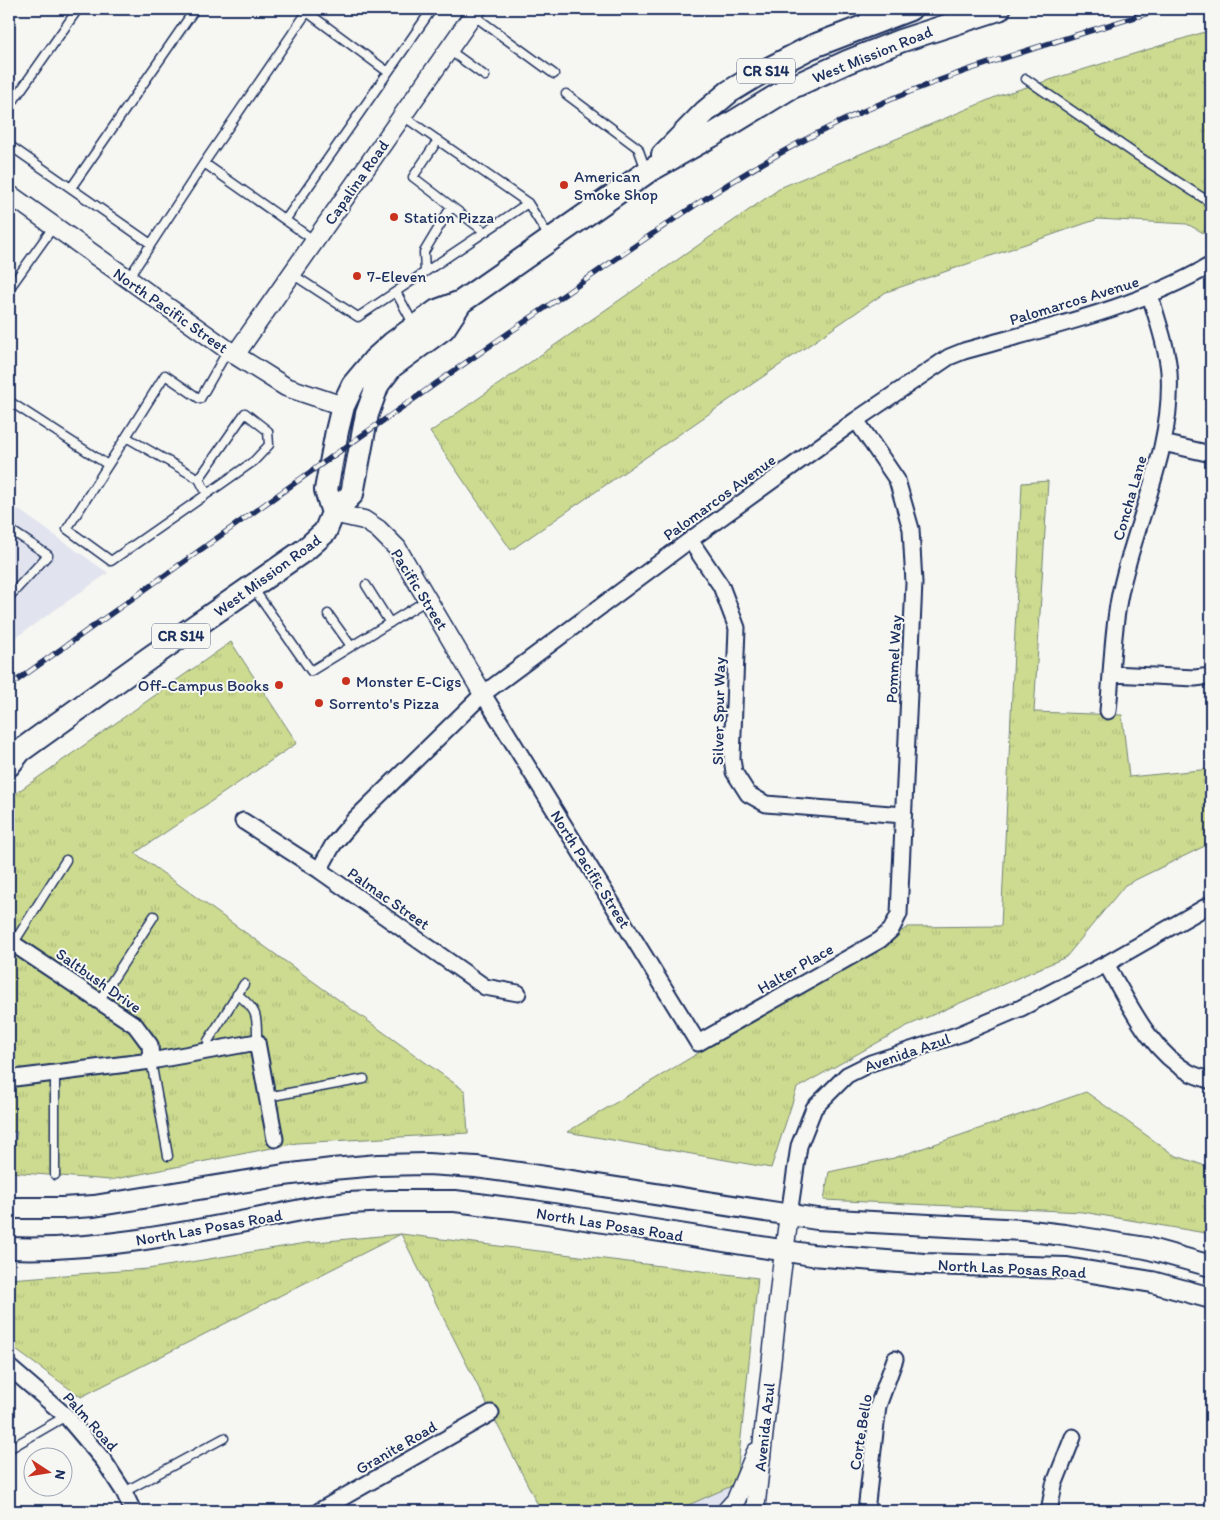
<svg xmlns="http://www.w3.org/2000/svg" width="1220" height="1520" font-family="Itim,sans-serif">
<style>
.built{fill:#e1e3ef}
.grass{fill:url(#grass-tufts);stroke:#748576}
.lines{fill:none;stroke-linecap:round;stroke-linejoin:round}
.service-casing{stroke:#1b2f5e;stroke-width:11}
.minor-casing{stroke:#1b2f5e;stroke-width:19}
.tertiary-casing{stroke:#1b2f5e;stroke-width:21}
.secondary-casing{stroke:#1b2f5e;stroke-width:24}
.primary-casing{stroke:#1b2f5e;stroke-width:26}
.service{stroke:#f6f6f2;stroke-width:8}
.minor{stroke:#f6f6f2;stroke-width:15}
.tertiary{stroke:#f6f6f2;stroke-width:18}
.secondary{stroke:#f6f6f2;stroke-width:20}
.primary{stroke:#f6f6f2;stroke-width:22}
.rail-casing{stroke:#1b2f5e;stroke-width:5.5}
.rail{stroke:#f6f6f2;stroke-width:4;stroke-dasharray:11;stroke-linecap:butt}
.poi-dot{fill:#c8321e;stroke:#f6f6f2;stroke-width:2}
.labels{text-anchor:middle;stroke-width:4;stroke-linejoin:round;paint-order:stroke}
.shield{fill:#f6f6f2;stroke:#5d6b8a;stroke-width:1}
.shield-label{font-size:15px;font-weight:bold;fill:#1b2f5e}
.street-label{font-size:16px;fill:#1b2f5e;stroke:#f6f6f2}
.poi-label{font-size:16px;fill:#1b2f5e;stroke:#f6f6f2;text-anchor:start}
</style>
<defs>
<pattern id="grass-tufts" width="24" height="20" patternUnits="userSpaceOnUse" patternTransform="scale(1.25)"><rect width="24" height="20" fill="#ccdb8f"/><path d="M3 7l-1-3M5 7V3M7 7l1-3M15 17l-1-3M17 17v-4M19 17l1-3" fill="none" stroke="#afbc7e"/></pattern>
</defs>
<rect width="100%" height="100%" fill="#f6f6f2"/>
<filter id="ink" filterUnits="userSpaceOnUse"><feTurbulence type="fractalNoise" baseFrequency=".02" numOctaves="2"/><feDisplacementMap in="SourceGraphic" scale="10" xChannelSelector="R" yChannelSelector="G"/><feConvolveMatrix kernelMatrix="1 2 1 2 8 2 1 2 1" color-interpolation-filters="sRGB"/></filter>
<g filter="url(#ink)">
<path class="built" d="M9 503 108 573 9 642Z
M9 1131 17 1132 10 1172H9Z
M749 1475 744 1511H672Z"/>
<path class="grass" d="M1211 30V237L1187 224 1098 219 886 292 511 550 430 432 782 187 998 96Z
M1048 481 1034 712 1122 715 1129 777 1211 769V843L1125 885 1066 957 907 1026 797 1088 771 1168 567 1132 908 927 1001 926 1022 483Z
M231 642 297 743 135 853 465 1091 468 1133 297 1143 110 1180 10 1172 17 1132 9 1131V798Z
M1086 1092 1174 1155 1211 1168V1234L1083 1212 824 1200 829 1172 894 1158Z
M401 1234 81 1397 9 1345V1279L148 1269 306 1243 401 1234 758 1278 736 1484 675 1511H541Z"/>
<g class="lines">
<g class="service-casing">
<path id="service" d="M303 9 388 72
M862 9 869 23
M473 15 554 74
M449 50 485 76
M1026 79 1138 156 1211 203
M566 94 638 148 646 170
M9 107 78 9
M403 116 528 203 549 237
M438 140 413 177 485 232
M9 145 151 244 204 163 307 12
M204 163 315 241
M71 188 195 9
M286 219 432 9
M425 272 424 252 451 207
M292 274 358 317 528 203
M128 279 151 244
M9 289 54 226
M396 292 414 325
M9 401 108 465
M126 437 67 529 111 561 207 494
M199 479 207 494 254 461 269 445 268 431 245 413 199 479 126 437 165 375 200 399 228 350
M9 529 48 555 9 597
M366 585 390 623
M253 588 311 671 427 600
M328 614 351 646
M13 944 66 860
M237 994C259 1011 257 1017 257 1042
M99 1001 154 916
M210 1051 208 1041 244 984
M151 1061 168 1156
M55 1073V1175
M267 1097 364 1079
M9 1449 66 1416
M124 1492 224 1438"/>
</g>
<g class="minor-casing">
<path id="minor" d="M1163 443 1211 454
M690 540 721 586 737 628 732 759 734 772 748 794 766 804 903 815
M1112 674 1195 678 1211 676
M483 694 698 1043 880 940 891 930 899 914 914 583 911 529 897 480 856 420
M1108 711C1112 672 1112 633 1120 594 1135 521 1174 449 1169 372 1167 346 1157 320 1150 295
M243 821 319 870 485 987 518 993
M319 870 333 845 355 819 483 694 690 540 856 420 949 357 964 351C1048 327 1135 309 1211 265
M9 941 135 1025 150 1045 151 1061
M1106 964C1129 1003 1149 1050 1190 1073 1196 1076 1204 1078 1211 1081
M9 1077 15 1078 151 1061 257 1042 275 1139
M789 1215 799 1146 814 1108 847 1075 871 1063 960 1034 1021 1008 1106 964 1211 904
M9 1367 66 1416 104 1461 124 1492 133 1511
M319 1511 491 1413
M866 1511 878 1406 895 1359
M1049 1511 1054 1485 1073 1437"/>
</g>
<g class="tertiary-casing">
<path id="tertiary" d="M9 194 235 355 286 387 343 406
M235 355 477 9
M333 513 364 520 378 529 397 548 483 694
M726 1511 736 1500 756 1452
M755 1511 781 1275 789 1215"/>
</g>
<g class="secondary-casing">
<path id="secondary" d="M9 1208H62L94 1206 284 1175 332 1169 378 1165 427 1164 476 1167 519 1173 817 1219 1022 1230 1064 1235 1146 1248 1211 1266
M9 1248C111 1252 217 1226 317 1207L348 1203 391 1201H455L534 1211 812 1255 924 1264 1067 1268 1152 1282 1211 1298"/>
</g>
<g class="primary-casing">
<path id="primary" d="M663 155 705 112 729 92 757 75 811 47 910 9
M333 513 326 490 337 431 343 406 353 385 374 360 393 343 437 311 461 302 647 172 711 136 788 89 847 62 900 41 999 9
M9 765 20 751 148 659 306 549 325 532 333 513 352 494 367 414 378 384 392 366 444 328 461 302"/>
</g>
<use href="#service" class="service"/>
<use href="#minor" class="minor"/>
<use href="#tertiary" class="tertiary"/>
<use href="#secondary" class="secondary"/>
<use href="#primary" class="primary"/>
<g class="rail-casing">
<path id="rail" d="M9 686C186 561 361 434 539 312 636 246 730 175 836 124 939 74 1052 43 1161 9"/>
</g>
<use href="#rail" class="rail"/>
</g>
</g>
<g class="poi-dot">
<circle cx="564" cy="185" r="5"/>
<circle cx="394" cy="217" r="5"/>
<circle cx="357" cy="276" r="5"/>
<circle cx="346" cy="681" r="5"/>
<circle cx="279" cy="685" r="5"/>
<circle cx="319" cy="703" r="5"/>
</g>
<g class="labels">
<g class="shield">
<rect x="737" y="58.5" width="58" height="25" rx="4"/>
<rect x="152" y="623.5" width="58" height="25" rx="4"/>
</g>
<g class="shield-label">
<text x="766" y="76">CR S14</text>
<text x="181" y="641">CR S14</text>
</g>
<g class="street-label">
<text transform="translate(872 54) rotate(-22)" y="6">West Mission Road</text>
<text transform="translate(356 182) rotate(-55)" y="6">Capalina Road</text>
<text transform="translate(1074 300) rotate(-17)" y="6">Palomarcos Avenue</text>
<text transform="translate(171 310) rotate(35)" y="6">North Pacific Street</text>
<text transform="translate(719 497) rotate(-36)" y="6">Palomarcos Avenue</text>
<text transform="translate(1129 498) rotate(-74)" y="6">Concha Lane</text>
<text transform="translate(267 575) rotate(-36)" y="6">West Mission Road</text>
<text transform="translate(420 589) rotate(58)" y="6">Pacific Street</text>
<text transform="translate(893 659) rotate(-87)" y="6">Pommel Way</text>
<text transform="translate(718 711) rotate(-89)" y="6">Silver Spur Way</text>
<text transform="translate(591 869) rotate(58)" y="6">North Pacific Street</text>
<text transform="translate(389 898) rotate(35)" y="6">Palmac Street</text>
<text transform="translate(795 968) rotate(-30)" y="6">Halter Place</text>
<text transform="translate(99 980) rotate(35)" y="6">Saltbush Drive</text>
<text transform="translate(907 1052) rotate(-19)" y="6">Avenida Azul</text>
<text transform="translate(610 1224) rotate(9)" y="6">North Las Posas Road</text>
<text transform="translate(209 1227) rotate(-10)" y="6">North Las Posas Road</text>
<text transform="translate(1012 1268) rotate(3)" y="6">North Las Posas Road</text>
<text transform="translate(91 1421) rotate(48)" y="6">Palm Road</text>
<text transform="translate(764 1427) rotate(-84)" y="6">Avenida Azul</text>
<text transform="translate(860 1432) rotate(-81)" y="6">Corte Bello</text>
<text transform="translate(396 1447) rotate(-30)" y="6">Granite Road</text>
</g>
<g class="poi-label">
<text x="574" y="182">American<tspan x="574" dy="18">Smoke Shop</tspan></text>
<text x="404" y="223">Station Pizza</text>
<text x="367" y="282">7-Eleven</text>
<text x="356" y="687">Monster E-Cigs</text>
<text x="269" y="691" text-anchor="end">Off-Campus Books</text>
<text x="329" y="709">Sorrento's Pizza</text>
</g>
</g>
<rect width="1220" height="1520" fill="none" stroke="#f6f6f2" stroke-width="30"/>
<rect x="15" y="15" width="1190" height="1490" fill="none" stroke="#1b2f5e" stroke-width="2" filter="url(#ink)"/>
<g transform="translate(48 1472) rotate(102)"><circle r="24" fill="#f6f6f2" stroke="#9ea6b7"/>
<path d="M0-4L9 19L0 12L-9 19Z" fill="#c8321e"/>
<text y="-8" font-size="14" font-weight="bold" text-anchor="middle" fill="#1b2f5e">N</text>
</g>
</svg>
